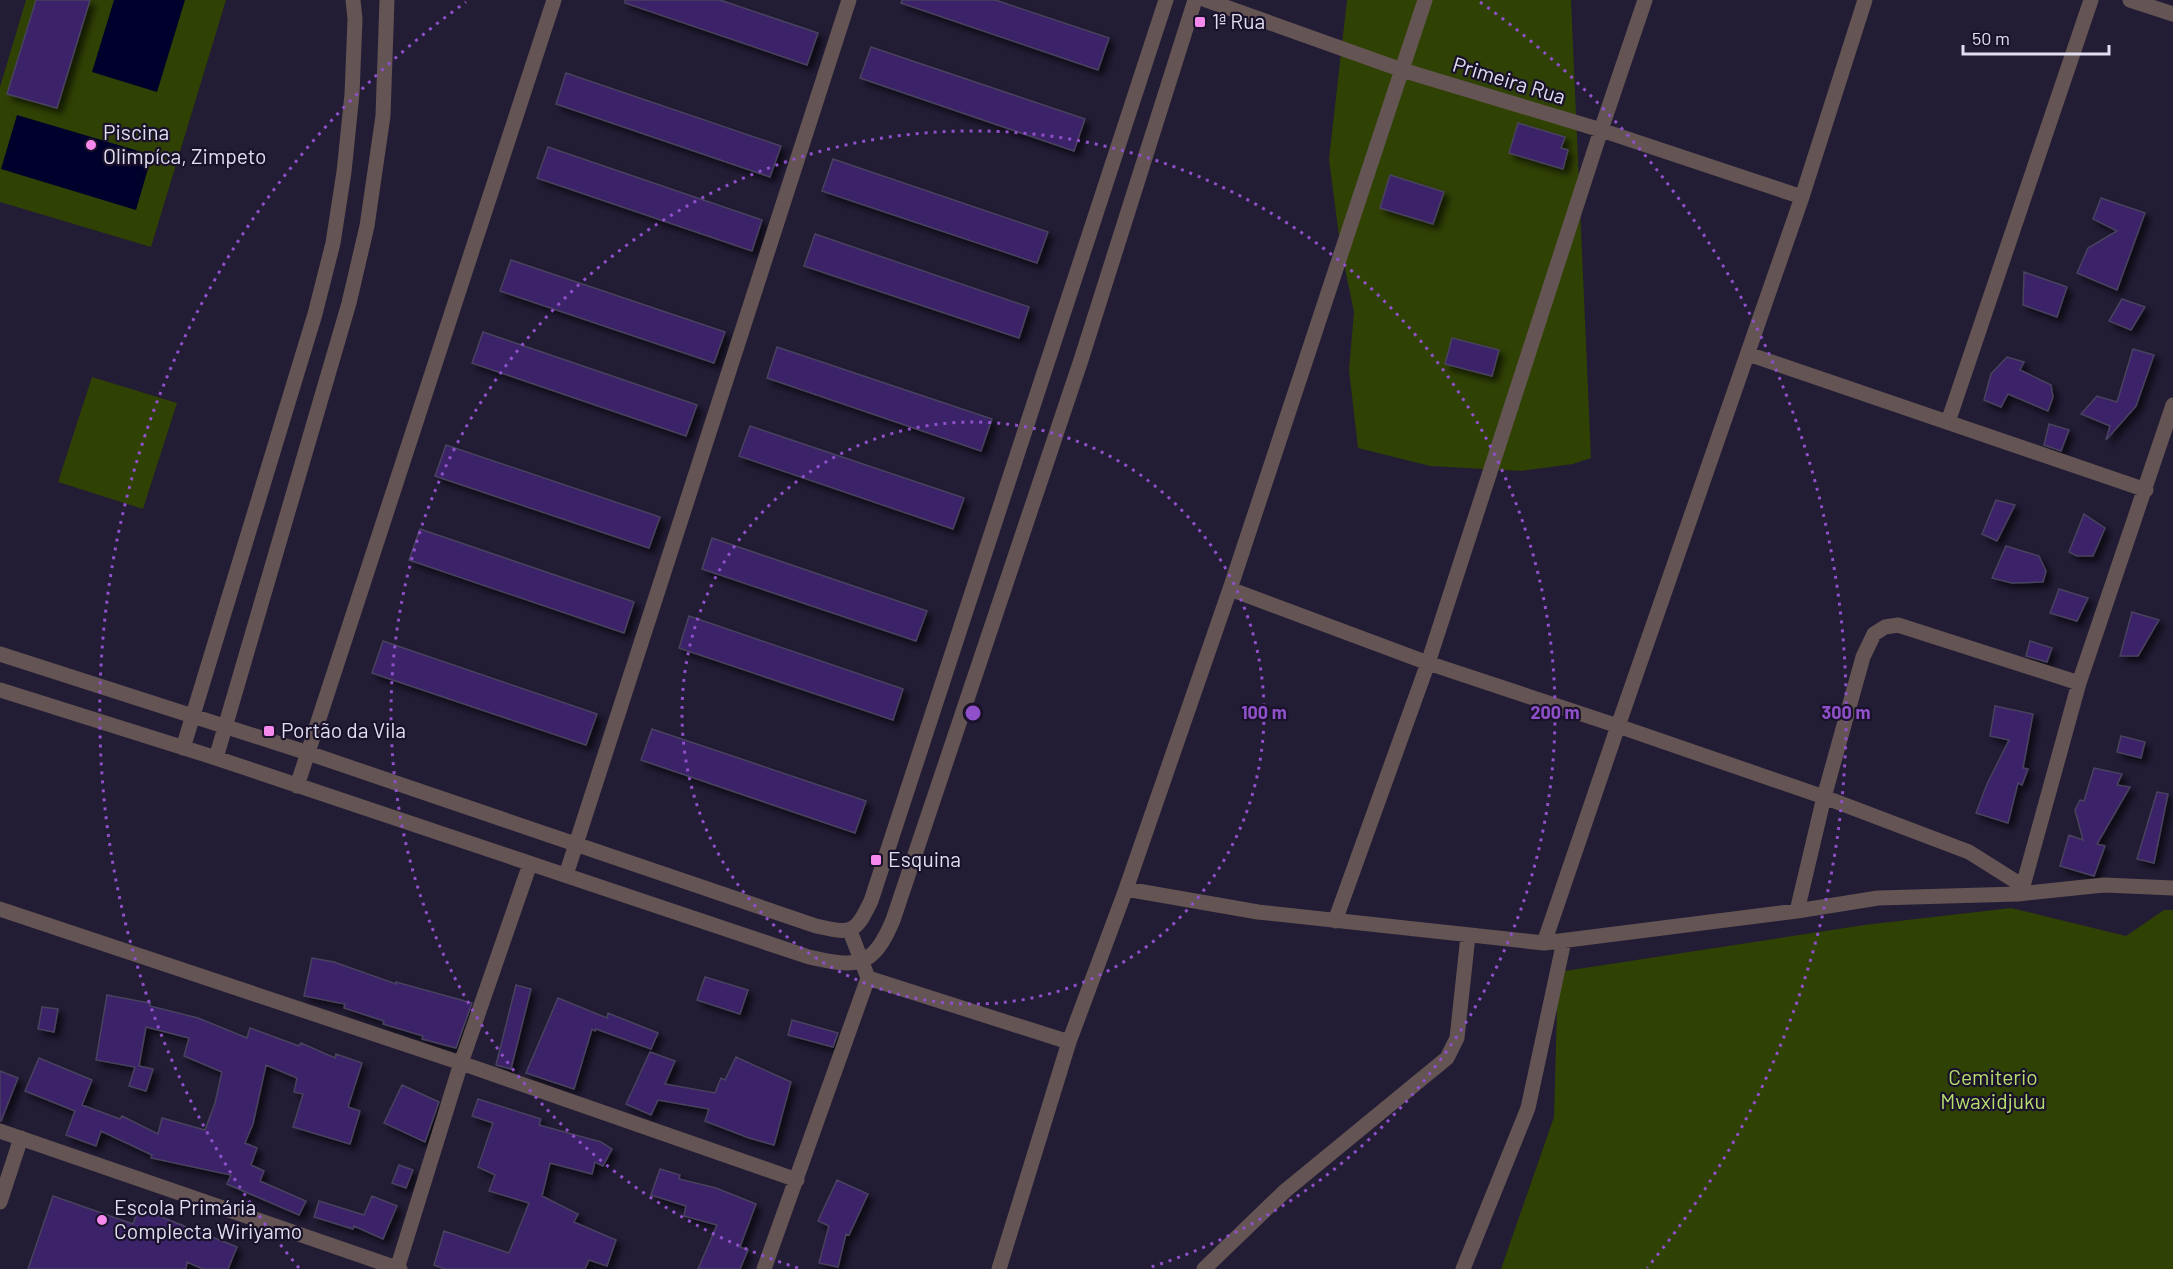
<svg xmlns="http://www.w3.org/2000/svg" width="2173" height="1269" font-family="Barlow,sans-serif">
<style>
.green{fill:#304104}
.water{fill:#00002c}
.building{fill:#3a2369;stroke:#49425e;stroke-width:1.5;filter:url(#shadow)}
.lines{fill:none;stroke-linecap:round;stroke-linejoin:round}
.minor{stroke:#645453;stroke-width:15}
.ring{fill:none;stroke:#8f50c9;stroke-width:3;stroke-dasharray:3 6}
.poi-dot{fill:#f689ee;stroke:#19122a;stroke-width:2}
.labels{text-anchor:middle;stroke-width:4.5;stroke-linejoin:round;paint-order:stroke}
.poi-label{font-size:21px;fill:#e1deef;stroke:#19122a;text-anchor:start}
.street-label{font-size:21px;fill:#e1deef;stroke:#19122a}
.park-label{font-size:21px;fill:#b7de6e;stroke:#19122a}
.centre{fill:#8f50c9;stroke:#19122a;stroke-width:3}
.ring-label{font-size:18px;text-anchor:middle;font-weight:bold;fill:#8f50c9;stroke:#19122a;stroke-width:4.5;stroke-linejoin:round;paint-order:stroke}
</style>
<defs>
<filter id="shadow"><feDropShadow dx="5" dy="5" stdDeviation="3" flood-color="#0009"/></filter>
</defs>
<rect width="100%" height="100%" fill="#221c35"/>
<path class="green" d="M26 0H226L151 247 0 202V87Z
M1347 0H1571L1591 458 1573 464 1521 471 1430 466 1358 448 1349 370 1354 312 1340 244 1329 159Z
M92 377 177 403 143 509 58 482Z
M2011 908 2126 936 2164 910H2173V1269H1501L1554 1117 1558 972 1864 925Z"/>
<path class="water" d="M114 0H185L157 92 92 72Z
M17 115 152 155 136 210 1 169Z"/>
<path class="building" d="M36 0H90L57 108 7 94Z
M625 0H720L818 33 807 65 625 3Z
M902 0H995L1109 38 1098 70 901 3Z
M871 47 1085 119 1074 151 860 78Z
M566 73 781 146 770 177 556 104Z
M1518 123 1565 137 1561 148 1568 150 1563 169 1509 153Z
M548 147 762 220 752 251 537 178Z
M833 159 1048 232 1037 263 822 191Z
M1390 175 1444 192 1433 224 1380 208Z
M2101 198 2145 213 2117 290 2077 273 2088 248 2117 231 2093 219Z
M815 234 1029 307 1019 338 804 266Z
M511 260 725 332 714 363 500 291Z
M2024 272 2067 287 2057 317 2023 305Z
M2122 299 2145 307 2131 330 2109 321Z
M483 332 697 405 686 436 472 363Z
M1452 338 1499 350 1492 376 1445 364Z
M777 347 992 419 981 451 767 378Z
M2133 349 2154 355 2136 406 2106 440 2110 426 2081 414 2097 396 2117 402Z
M2007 357 2024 362 2020 370 2051 385 2053 397 2048 411 2008 394 2001 407 1984 400 1991 374Z
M2049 424 2069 430 2061 451 2044 445Z
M750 426 964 498 953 529 739 456Z
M446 445 660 517 649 548 435 476Z
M1996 500 2015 505 1997 541 1982 534Z
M2084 514 2105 528 2093 556H2077L2069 552Z
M420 529 634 602 624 633 409 560Z
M712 538 927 611 916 641 702 569Z
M2006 546 2039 556 2046 571 2043 582 2012 583 1992 578Z
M2059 589 2088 598 2077 621 2050 613Z
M2132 612 2159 620 2138 656H2120Z
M689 616 903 689 893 720 679 648Z
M383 641 597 714 586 745 372 673Z
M2030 641 2052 648 2047 662 2026 656Z
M1995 706 2033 714 2023 768 2028 769 2022 785 2018 783 2008 823 1976 813 1987 784 2009 740 1990 736Z
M652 729 866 801 855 833 641 760Z
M2121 736 2145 742 2141 758 2117 752Z
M2094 768 2122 774 2117 785 2130 787 2097 844 2105 846 2094 876 2060 866 2069 835 2083 840 2075 810 2080 800 2084 801Z
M2157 792 2168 794 2154 863 2137 859Z
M312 958 334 962 396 984V982L472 1003 456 1048 422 1039 423 1036 383 1024 384 1021 344 1008 345 1004 304 996Z
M705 977 748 990 740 1014 697 1000Z
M516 985 531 989 511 1069 496 1065Z
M107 995 150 1003V1006L198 1018 247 1038 250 1028 299 1046 301 1043 335 1058 336 1054 362 1063 348 1107 360 1111 350 1144 293 1127 303 1094 294 1092 297 1078 266 1065 253 1124 245 1143 257 1148 251 1165 264 1171 260 1181 306 1201 299 1215 227 1184 231 1175 151 1158 152 1155 101 1131 96 1146 66 1135 75 1111 25 1091 39 1058 92 1080 82 1105 120 1119 122 1116 158 1134 162 1118 205 1130 215 1103 222 1072 184 1056 189 1038 146 1027 139 1066 153 1069 146 1091 129 1086 135 1067 96 1060Z
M558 998 607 1018 608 1013 658 1033 651 1049 596 1029 595 1031 592 1029 574 1089 526 1073Z
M42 1007 58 1009 54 1032 38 1029Z
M792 1020 838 1033 833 1047 788 1035Z
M650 1052 675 1061 665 1084 715 1093 721 1078 725 1080 736 1057 791 1082 774 1145 749 1138 705 1121 709 1109 658 1100 651 1115 626 1104Z
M0 1071 18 1078 1 1121H0Z
M402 1085 439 1102 425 1142 384 1123Z
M478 1099 541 1119 539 1125 601 1142 612 1149 603 1166 595 1162 592 1174 550 1163 542 1196 578 1214 574 1222 616 1240 607 1266 589 1260 585 1269H445L434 1265 444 1231 509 1253 529 1203 489 1191 495 1175 478 1167 493 1123 472 1116Z
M399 1165 413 1170 406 1188 392 1183Z
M660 1169 680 1175 679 1179 716 1188 756 1204 740 1247 748 1250 740 1269H698L717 1225 684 1216 686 1206 651 1195Z
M837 1180 868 1194 849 1235 846 1234 838 1267 819 1263 829 1226 818 1221Z
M53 1196 133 1224 139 1208 237 1247 228 1269H203L187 1262 186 1269H28Z
M372 1196 397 1206 383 1239 354 1226 353 1229 314 1217 319 1201 364 1215Z"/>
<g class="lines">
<path class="minor" d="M1206 0 1402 70 1601 130 1802 197
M2130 0 2173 14
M1748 354 2146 490
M1948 422 2091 0
M1230 589 1428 663 1618 726 1802 197 1865 0
M0 654 308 753 816 926C852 934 855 934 871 901L1166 0
M0 690 216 758 809 957C857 968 873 968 893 920L1081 360 1195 0
M183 748 315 314 333 243 344 172 352 94 355 19 353 0
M216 758 349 303 367 226 383 116 387 0
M297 786 554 0
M566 875 849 0
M1126 889 1230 589 1425 0
M2018 894 2023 886 2079 683 2173 405
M0 909 461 1063 797 1180
M1797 911 1824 797 1863 657 1874 634 1885 627 1898 625 2079 683
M1335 921 1428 663 1601 130 1645 0
M1544 943 1618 726 1824 797 1969 852 2023 886
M868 978 1069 1042
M0 1131 400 1269
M0 1202 21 1138
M397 1269 461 1063 530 864
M764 1269 868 978 850 931
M999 1269 1069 1042 1126 889 1258 912 1544 943 1797 911 1878 898 2018 894 2104 885 2173 888
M1204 1269 1285 1191 1447 1058 1457 1038 1468 936
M1463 1269 1528 1108 1564 941"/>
</g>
<g class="ring">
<circle cx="973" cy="713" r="291"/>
<path d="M798 1268A582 582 0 1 1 1148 1268"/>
<path d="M299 1268A873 873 0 0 1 466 2M1480 2A873 873 0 0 1 1647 1268"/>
</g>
<g class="poi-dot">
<rect x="1194" y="16" width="12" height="12" rx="3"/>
<circle cx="91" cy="145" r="6"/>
<rect x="263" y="725" width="12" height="12" rx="3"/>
<rect x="870" y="854" width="12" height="12" rx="3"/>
<circle cx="102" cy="1220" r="6"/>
</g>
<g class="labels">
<g class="poi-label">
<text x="1212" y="29">1ª Rua</text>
<text x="103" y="140">Piscina<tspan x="103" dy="24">Olimpíca, Zimpeto</tspan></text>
<text x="281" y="738">Portão da Vila</text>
<text x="888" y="867">Esquina</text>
<text x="114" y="1215">Escola Primária<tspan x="114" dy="24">Complecta Wiriyamo</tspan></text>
</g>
<g class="street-label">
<text transform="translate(1509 81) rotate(17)" y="7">Primeira Rua</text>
</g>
<g class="park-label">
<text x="1993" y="1085">Cemiterio<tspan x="1993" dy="24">Mwaxidjuku</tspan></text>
</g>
</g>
<circle cx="973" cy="713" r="9" class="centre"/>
<g class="ring-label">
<text x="1264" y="719">100 m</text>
<text x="1555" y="719">200 m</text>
<text x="1846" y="719">300 m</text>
</g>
<path d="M1963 45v9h146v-9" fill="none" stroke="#e1deef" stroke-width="3"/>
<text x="1972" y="45" font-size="18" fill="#e1deef" stroke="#19122a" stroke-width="4.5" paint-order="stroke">50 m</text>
</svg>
